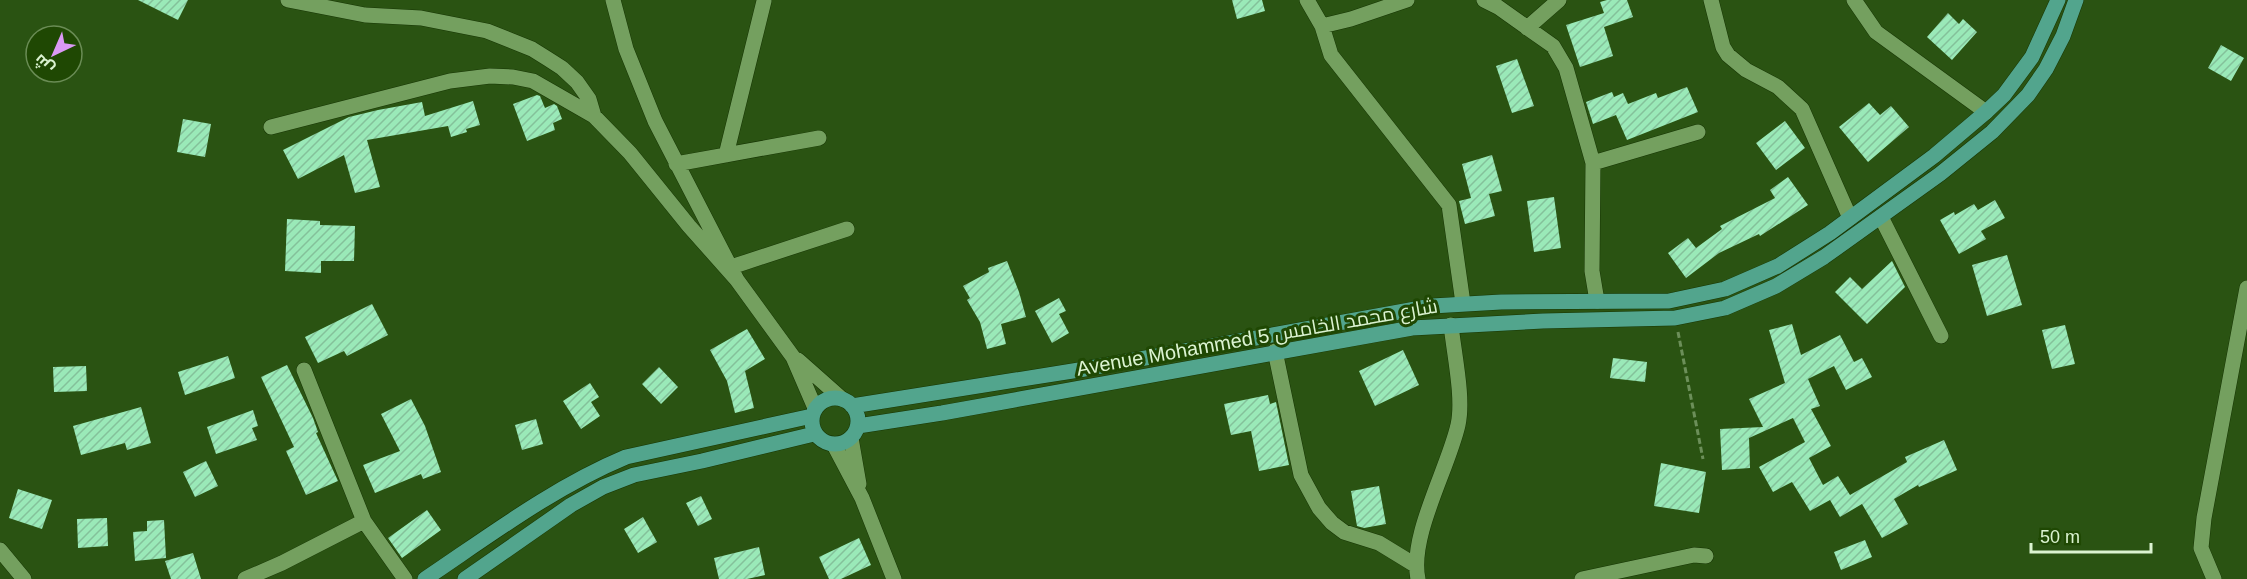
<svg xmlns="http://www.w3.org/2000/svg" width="2247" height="579" font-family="Arial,Cairo,sans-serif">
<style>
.building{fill:url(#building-hatch)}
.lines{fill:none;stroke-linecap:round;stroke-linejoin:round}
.street-casing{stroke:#173604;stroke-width:16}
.primary-casing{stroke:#173604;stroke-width:16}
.path{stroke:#6c8f59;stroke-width:3;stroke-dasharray:6 3;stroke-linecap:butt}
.street{stroke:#74a05f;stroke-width:15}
.primary{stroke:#52a58d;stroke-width:15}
.labels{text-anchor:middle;stroke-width:6;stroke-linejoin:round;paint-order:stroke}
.street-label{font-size:20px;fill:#dbf3d1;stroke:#1f4803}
</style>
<defs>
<pattern id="building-hatch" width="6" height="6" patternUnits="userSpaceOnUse" patternTransform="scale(1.5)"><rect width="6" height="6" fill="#9ae9b8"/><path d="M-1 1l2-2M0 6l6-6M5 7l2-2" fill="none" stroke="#84c19a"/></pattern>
</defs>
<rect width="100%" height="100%" fill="#2a5312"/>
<path class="building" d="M138 0H188L178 20Z
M1232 0H1262L1265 11 1237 19Z
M1607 0H1627L1633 17 1604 27 1613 56 1580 67 1566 25 1604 13 1600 2Z
M1948 13 1959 24 1963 19 1977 32 1952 60 1927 37Z
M2221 45 2244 58 2231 81 2208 68Z
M1517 59 1534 106 1512 113 1496 66Z
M1687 87 1698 112 1627 140 1616 115 1593 124 1586 102 1612 92 1614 97 1623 93 1628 104 1656 93 1658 98Z
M537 95 540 96 545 108 554 104 557 106 562 119 553 123 555 130 527 141 513 104Z
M473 101 480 125 466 129 467 132 451 137 448 126 367 140 380 187 355 193 344 155 298 179 283 150 349 117 378 110 422 102 425 116Z
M1869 103 1880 115 1891 106 1909 127 1868 162 1839 127Z
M183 119 211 124 205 157 177 152Z
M1785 121 1805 148 1776 170 1756 143Z
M1492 155 1502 191 1489 194 1495 216 1465 224 1459 201 1471 198 1462 164Z
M1788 177 1808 205 1760 236 1759 234 1719 253 1686 278 1668 253 1688 238 1696 248 1722 229 1720 226 1775 198 1770 190Z
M1554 197 1561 248 1534 252 1527 201Z
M1995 200 2005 218 1981 231 1986 239 1959 254 1940 220 1954 212 1955 215 1974 204 1978 210Z
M287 219 320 221V225L355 226 354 261H321V273L285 271Z
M2007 255 2022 305 1987 316 1972 265Z
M1007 261 1019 292 1026 317 1001 324 1006 344 987 349 980 322 967 300 970 298 963 286 989 272 988 268Z
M1892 261 1905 287 1867 324 1835 292 1850 277 1862 289Z
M1059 298 1066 311 1059 314 1069 333 1052 343 1035 311Z
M372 304 388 335 347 356 344 351 318 363 305 337Z
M1792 324 1801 355 1840 335 1854 362 1862 358 1872 377 1846 390 1834 366 1808 379 1820 406 1811 409 1831 446 1809 458 1823 485 1838 476 1850 495 1907 462 1905 457 1944 440 1957 470 1919 487 1918 485 1894 499 1908 524 1882 538 1862 504 1840 517 1830 500 1810 511 1792 482 1773 492 1759 467 1805 442 1793 418 1749 438 1750 468 1722 470 1720 429 1763 427 1749 399 1785 383 1769 330Z
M2065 325 2075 364 2052 369 2042 330Z
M747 329 765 359 745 371 754 408 735 413 727 381 710 350Z
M1403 350 1419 385 1375 406 1359 371Z
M228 356 235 378 185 395 178 372Z
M1613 358 1647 362 1645 382 1610 378Z
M287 365 313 418 318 432 316 433 338 481 306 495 286 451 294 447 261 377Z
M86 366 87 391 54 392 53 367Z
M659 367 678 387 661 404 642 384Z
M590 383 599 397 591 402 600 416 581 429 563 401Z
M1268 395 1270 404 1276 402 1289 465 1259 471 1251 431 1231 435 1224 404Z
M411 399 425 426 441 472 423 479 421 474 375 493 363 465 400 451 381 414Z
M141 407 151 443 127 450 125 443 81 455 73 426Z
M253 410 258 426 252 428 257 440 216 454 207 427Z
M536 419 543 444 522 450 515 425Z
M206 461 218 486 195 497 183 472Z
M1661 463 1706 472 1699 513 1654 506Z
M1379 486 1386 524 1364 528 1357 526 1351 491Z
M18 489 52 500 42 529 9 518Z
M701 496 712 519 698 526 686 503Z
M427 510 441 530 402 558 388 538Z
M643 517 657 542 638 553 624 529Z
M107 518 108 546 78 548 77 519Z
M164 520 166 558 135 561 133 532 147 531V521Z
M859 538 871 565 841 579H829L819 557Z
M1865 540 1872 557 1841 570 1834 552Z
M759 547 765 575 747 579H719L714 558Z
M193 553 201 579H171L165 561Z"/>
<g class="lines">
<g class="street-casing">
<path id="street" d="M288 0 365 15 421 18 487 31 532 49 548 59 562 68 577 82 589 99 594 116 630 153 689 226 737 280
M613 0 626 49 655 121 737 280 793 357 815 408
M1307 0 1322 26 1331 55 1449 205 1463 303
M1484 0 1498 7 1553 46 1566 68 1593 163
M1711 0 1723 47 1728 55 1746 70 1778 87 1802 109 1850 218
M1854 0 1876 32 1986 112
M1322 26 1351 19 1407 0
M1527 28 1559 0
M271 127 450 81 490 76 513 77 533 81 594 116
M726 155 764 1
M676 164 819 138
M1881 217 1941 336
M731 267 847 229
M1597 301 1592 271 1593 163 1698 132
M1275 351 1301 475 1319 508 1332 523 1344 532 1379 543 1415 565
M798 360 842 399
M304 370 364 521 405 579
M851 438 859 484
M834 445 862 498 894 579
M0 550 24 579
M245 579 282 563 364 521
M1418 579C1409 536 1448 469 1458 425 1464 398 1454 354 1451 325
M1582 579 1694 555 1706 556
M2214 579 2201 548 2204 518 2247 288"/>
</g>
<g class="primary-casing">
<path id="primary" d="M812 421a23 23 0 1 1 46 0a23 23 0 1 1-46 0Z
M852 406 1079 370 1432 306 1501 302 1669 301 1725 289 1778 266 1830 233 1934 156 1986 112 2004 95 2032 57 2058 0
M858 426 942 413 1412 328 1543 321 1675 318 1725 308 1776 286 1824 257 1940 174 1992 132 2028 95 2046 69 2063 36 2076 0
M425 579C489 536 554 487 626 457L812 416
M465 579 571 505 603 487 634 475 702 461 814 434"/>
</g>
<path class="path" d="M1678 332 1703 459"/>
<use href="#street" class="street"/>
<use href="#primary" class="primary"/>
</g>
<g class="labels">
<g class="street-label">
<text transform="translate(1257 337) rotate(-10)" y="7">Avenue Mohammed 5 شارع محمد الخامس</text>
</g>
</g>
<g transform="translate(54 54) rotate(224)"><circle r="28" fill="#1f4803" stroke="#6a8c55" stroke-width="1.5"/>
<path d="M0-4.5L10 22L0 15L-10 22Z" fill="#db99f5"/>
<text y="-9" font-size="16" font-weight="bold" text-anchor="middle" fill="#dbf3d1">ش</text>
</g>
<path d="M2031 543v9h120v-9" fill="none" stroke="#dbf3d1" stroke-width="3"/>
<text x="2040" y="543" font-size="18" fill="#dbf3d1" stroke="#1f4803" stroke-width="4.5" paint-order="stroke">50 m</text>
</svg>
